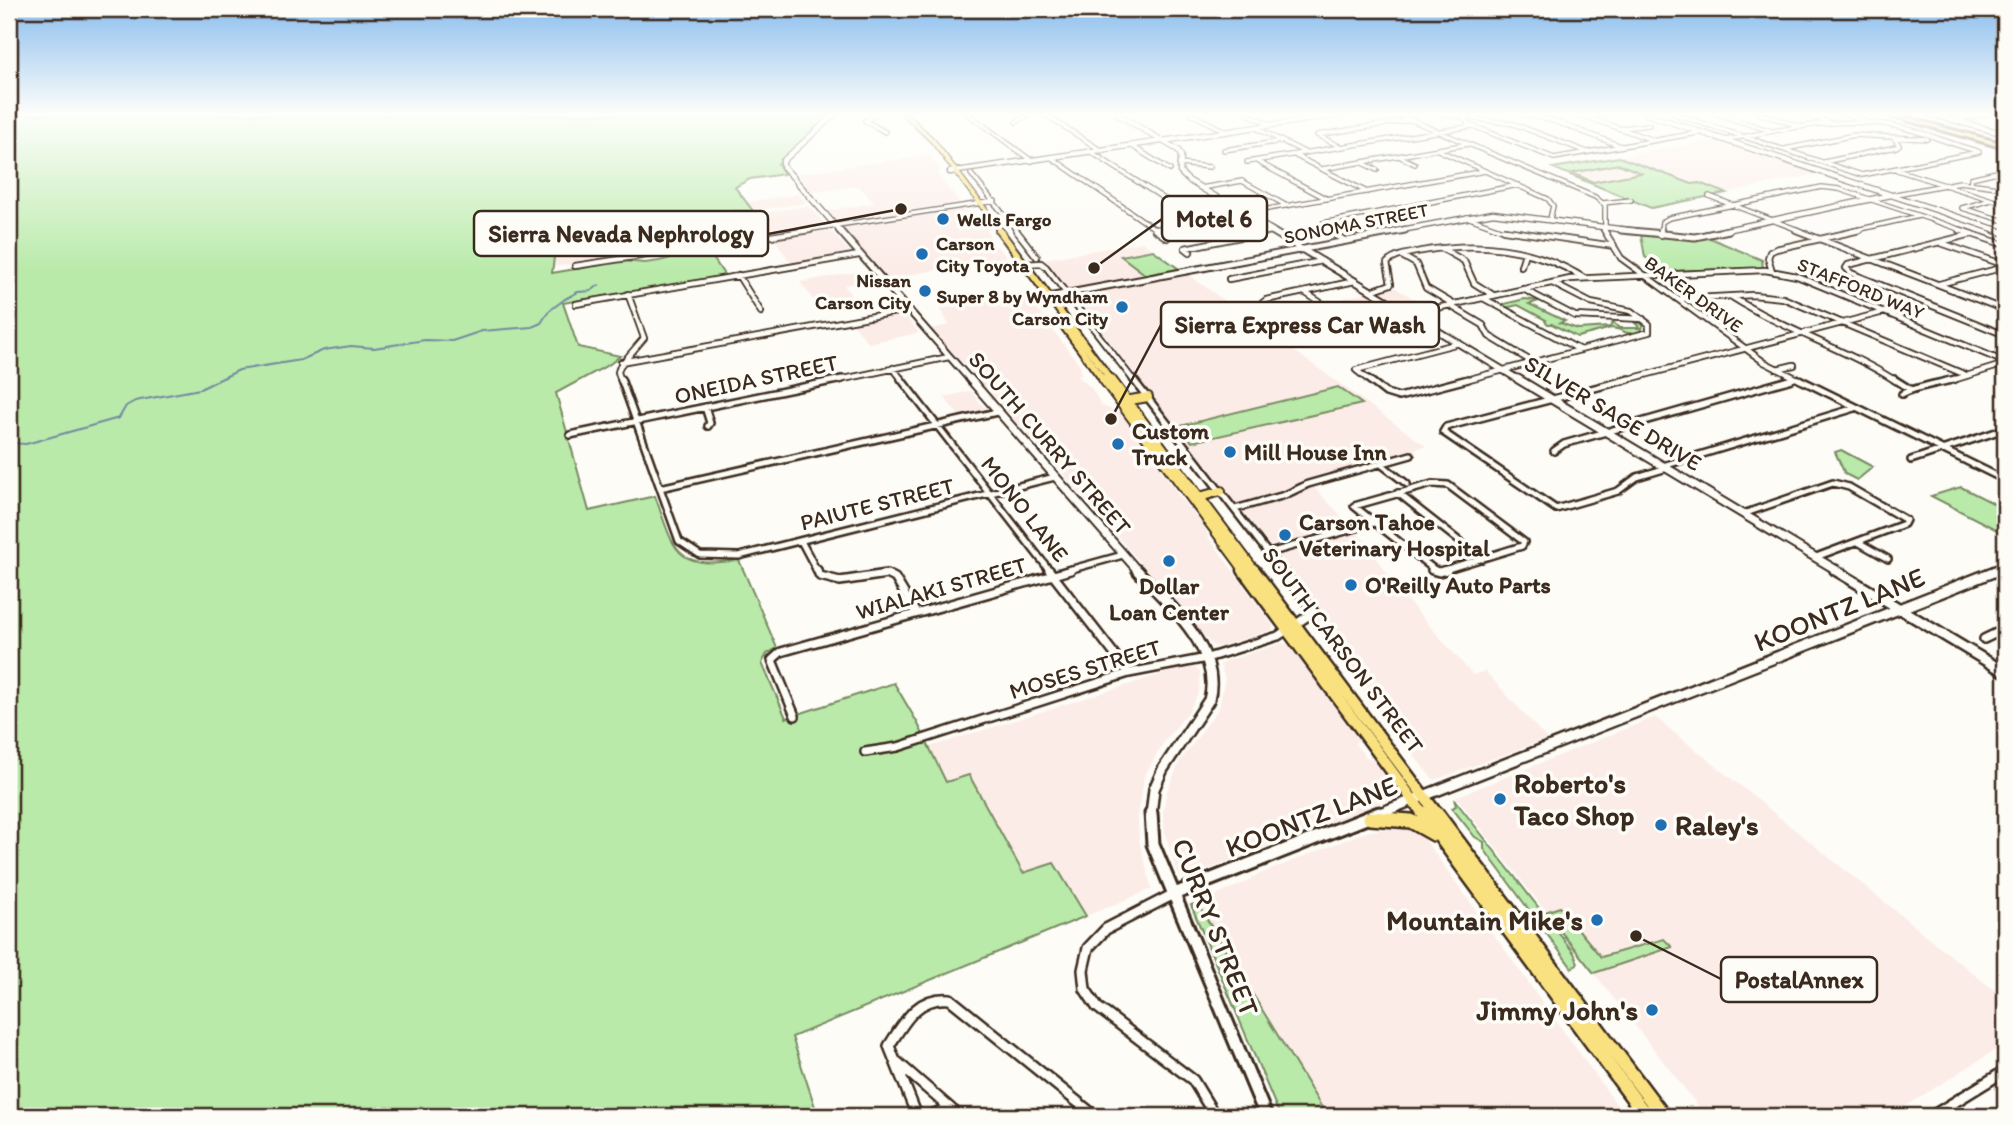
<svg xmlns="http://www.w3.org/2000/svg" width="2014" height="1125" font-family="Itim,sans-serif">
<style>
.built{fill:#fcece7}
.green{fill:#b9eaaa;stroke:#7a8a64;stroke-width:2;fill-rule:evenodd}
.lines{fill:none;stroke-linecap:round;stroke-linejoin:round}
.stream{stroke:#748aa0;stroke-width:2}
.street-far4-casing{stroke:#3b2a1e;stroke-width:6}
.street-far3-casing{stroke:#3b2a1e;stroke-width:8}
.street-far2-casing{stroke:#3b2a1e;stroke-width:10}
.street-far1-casing{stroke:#3b2a1e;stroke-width:12}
.street-casing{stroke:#3b2a1e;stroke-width:14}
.secondary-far4-casing{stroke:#3b2a1e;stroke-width:7}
.secondary-far3-casing{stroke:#3b2a1e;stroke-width:9}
.secondary-far2-casing{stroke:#3b2a1e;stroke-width:11}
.secondary-far1-casing{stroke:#3b2a1e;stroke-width:14}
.secondary-casing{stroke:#3b2a1e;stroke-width:17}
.primary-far4-casing{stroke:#3b2a1e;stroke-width:7}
.primary-far3-casing{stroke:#3b2a1e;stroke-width:10}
.primary-far2-casing{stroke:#3b2a1e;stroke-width:12}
.primary-far1-casing{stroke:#3b2a1e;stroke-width:15}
.primary-casing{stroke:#3b2a1e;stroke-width:18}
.highway-casing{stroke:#3b2a1e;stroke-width:6}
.street-far4{stroke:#fdfcf7;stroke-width:3.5}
.street-far3{stroke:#fdfcf7;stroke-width:4.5}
.street-far2{stroke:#fdfcf7;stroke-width:5}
.street-far1{stroke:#fdfcf7;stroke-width:7}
.street{stroke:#fdfcf7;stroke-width:9}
.secondary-far4{stroke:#fdfcf7;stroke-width:4.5}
.secondary-far3{stroke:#fdfcf7;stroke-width:5}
.secondary-far2{stroke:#fdfcf7;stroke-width:7}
.secondary-far1{stroke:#fdfcf7;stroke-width:9}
.secondary{stroke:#fdfcf7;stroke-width:11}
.primary-far4{stroke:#fae180;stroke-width:4.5}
.primary-far3{stroke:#fae180;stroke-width:6}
.primary-far2{stroke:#fae180;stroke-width:8}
.primary-far1{stroke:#fae180;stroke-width:10}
.primary{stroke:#fae180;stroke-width:13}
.highway{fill:#fae180;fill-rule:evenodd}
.poi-dot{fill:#1f6fb2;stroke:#fdfcf7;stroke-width:2.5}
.labels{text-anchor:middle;stroke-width:7;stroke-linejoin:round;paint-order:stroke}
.far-poi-label{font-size:19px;font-weight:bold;fill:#3b2a1e;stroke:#fdfcf7;text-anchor:start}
.far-street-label{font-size:19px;fill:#3b2a1e;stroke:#fdfcf7}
.street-label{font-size:23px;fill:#3b2a1e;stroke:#fdfcf7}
.poi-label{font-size:23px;font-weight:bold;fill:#3b2a1e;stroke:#fdfcf7;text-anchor:start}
.near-street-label{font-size:28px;fill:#3b2a1e;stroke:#fdfcf7}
.near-poi-label{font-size:28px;font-weight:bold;fill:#3b2a1e;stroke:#fdfcf7;text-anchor:start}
.leader{fill:none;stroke:#3b2a1e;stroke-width:2.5}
.callout-dot{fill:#3b2a1e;stroke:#fdfcf7;stroke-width:2.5}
.callout{fill:#fdfcf7;stroke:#3b2a1e;stroke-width:2.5}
.callout-label{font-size:24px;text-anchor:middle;font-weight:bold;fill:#3b2a1e}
</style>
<rect width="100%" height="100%" fill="#fdfcf7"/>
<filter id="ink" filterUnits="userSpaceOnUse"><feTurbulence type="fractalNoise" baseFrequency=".0143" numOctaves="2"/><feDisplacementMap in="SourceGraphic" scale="14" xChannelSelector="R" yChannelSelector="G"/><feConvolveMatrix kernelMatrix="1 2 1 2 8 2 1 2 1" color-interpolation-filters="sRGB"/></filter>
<g filter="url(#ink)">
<path class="built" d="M1715 140 1818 174 1651 208 1553 168Z
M930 155 940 171 936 173 959 201 957 203 838 221 826 211 874 203 859 186 812 192 796 174Z
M799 194 806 203 753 211 747 202Z
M808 206 825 223 553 267 556 242Z
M964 209 974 223 983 224 990 237 984 241 987 245 997 247 1007 257 886 279 841 227Z
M828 228 851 253 792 264 772 236Z
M1142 242 1153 250 1121 256 1146 275 1073 290 1067 287 1045 259Z
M864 271 872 280 844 285 851 295 815 302 800 282Z
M1186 273 1426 446 1306 479 1368 544 1398 590 1473 675 1485 671 1547 739 1435 780 1429 775 1313 623 1323 614 1074 296Z
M1394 287 1435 311 1409 317 1433 332 1408 338 1343 298Z
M1029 292 1039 313 1051 322V328L1080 365 1081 374 1077 375 1092 389 1102 406 1120 413 1144 446 1143 449 1154 459 1180 498 1205 527 1209 538 1273 626 1272 630 1219 647 1213 646 1043 451 931 329 949 325 941 309Z
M903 313 919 333 868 343 852 322Z
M971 391 986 410 960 417 944 397Z
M1282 643 1290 645 1355 735 1358 739 1355 744 1366 757 1374 760 1397 792 1393 794 1395 797 1188 877 1179 876 1165 834 1163 813 1166 794 1180 761 1219 708 1225 678 1220 665 1226 661Z
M1185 667 1195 668 1200 672 1199 692 1189 711 1163 743 1144 777 1138 818 1139 840 1152 889 1086 916 1055 863 1023 874 969 775 946 782 929 747Z
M1655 717 2005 999V1044L1890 1116H1706L1456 797Z
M1399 824 1418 830 1625 1116H1327L1197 903 1251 880 1250 878 1360 834Z"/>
<path class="green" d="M9 114H831L778 164 784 174 750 179 735 187 753 211H732L723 216 556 242 552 273 622 261 645 263 659 261 707 249 725 276 563 303 578 347 620 356 610 364 556 393 589 511 655 496C675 550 673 570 739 560L777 648 767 654 762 663 786 718 894 683 917 722 946 782 969 775 1023 873 1054 863 1086 916 792 1037 818 1116H9Z
M1619 157 1692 184 1699 183 1726 193 1651 208 1553 168ZM1619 164 1641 173 1593 182 1572 173Z
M1641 235 1680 239 1710 238 1762 260 1763 268 1670 271 1645 257Z
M1153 250 1179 269 1146 275 1121 256Z
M1525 299 1539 301 1529 304 1565 321 1560 323 1578 329 1610 327 1613 322 1619 328H1640L1635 323H1641L1643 327C1632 344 1621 324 1607 329 1602 331 1588 334 1577 337L1552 324H1548L1545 321 1546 320 1518 305 1505 308 1500 305Z
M1338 387 1362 404 1192 442 1180 426Z
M1841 450 1873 467 1857 480 1845 474 1835 452Z
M1961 487 2005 509V534L1931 496Z
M1454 799 1574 953 1578 963 1572 968 1484 849V842L1475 837 1452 808 1456 806Z
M1197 903 1327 1116H1280L1191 905Z
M1560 907 1601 957 1664 939 1672 947 1594 973 1545 912Z"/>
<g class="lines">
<path class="stream" d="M1921 114 2005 137
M9 443 26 444 119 418 126 406 135 401 200 389 239 370 301 360 324 350 351 346 374 348 425 340 452 341 482 331 532 327 541 323 549 311 565 299 578 292 591 291 599 285"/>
<g class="street-far4-casing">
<path id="street-far4" d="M876 114 865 121 885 132
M968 114 1032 161
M1044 114 1102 151
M1191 114 1227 132
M1247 114 1272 125
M1308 114 1318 118
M1397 114 1595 197 1605 205V231
M1441 114 1514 124 1587 152
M1523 114 1554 121 1621 146
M1578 114 1653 140
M1674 114 1862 175 1979 152
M1716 114 1772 131
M1760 114 1800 126
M1803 114 1828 122
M1846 114 1869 123
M1588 116 1604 114
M1464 118 1468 124 1554 158 1703 132
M1954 120 1987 114
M1016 122 1030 114
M1256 128 1304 152
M1622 128 1649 125
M1725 140C1777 131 1831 117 1884 124 1916 128 1946 143 1977 151
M1132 146 1170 170
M1341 147 1317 135 1411 120
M1785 149 1855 135 1927 139
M1224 150 1282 141
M1438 150 1548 199 1553 206 1550 219
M1091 152 1199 221
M1296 156 1367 192
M1399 156 1415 164
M1052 158 1158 231
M1247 162 1473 126
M1258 162 1327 199
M1824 162 1896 147 1899 145 1894 138
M1363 163 1377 170
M1179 164 1210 167
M1322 169 1468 144
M1897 170 2005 204
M971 174 1017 231
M1971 182V178L2005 170
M1201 188 1242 181 1287 206
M1891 195 1960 182 2005 188
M1709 196 1801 231
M1991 200 1962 208 2005 221
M1603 203 1631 200
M1467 217 1500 229 1516 231
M1154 229 1485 171
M799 231 995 201
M1329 231 1323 228V223L1518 185
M1661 231 1662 222 1669 218 1822 187 1839 189 1965 231
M1852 231 1919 216"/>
</g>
<g class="street-far3-casing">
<path id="street-far3" d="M1016 230 1037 257
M1155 230 1167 238
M1326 230 1346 241
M1504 230 1614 246
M1604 230 1621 258 1764 362 1802 381
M1796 230 2005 310
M1960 230 2005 245
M1972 234 1848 265 1846 268 1851 273 2005 335
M1660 235 1661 230
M1941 243 2005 265
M1441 248 1464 261 1474 283 1493 295
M1190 252 1185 248 1271 231
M1402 256 1416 264 1426 288 1453 304
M1026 264 1041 263 1046 267 1134 381
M575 266 810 230
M1521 266 1525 253
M1772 271 1768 258 1770 252 1776 249 1860 230
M738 275 761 312
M1229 279 1322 261
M1939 284 2005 267
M1523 289 1575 316 1643 319
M1371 291 1391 284 1387 263C1395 255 1411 253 1422 251 1479 241 1535 247 1584 278
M1304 292 1357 326 1359 331C1316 348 1294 332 1261 304L1266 300Z
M1304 292 1355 281
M1732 297C1784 330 1844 348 1896 381
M1483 298 1580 350
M1677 299 1753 295 1783 298 1966 375
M576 304 859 255
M1449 305 1483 325 1489 336 1534 363
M1409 314 1570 279 1765 270 1797 276 2005 362
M621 362 907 310
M893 368 903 381
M1777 369 1794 365
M621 381 618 372 620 366 644 338 628 294
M834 381 949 357
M1370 381 1356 370 1459 343
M1462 381 1649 332V324L1631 311 1591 303 1552 283
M1622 381 1884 312
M1786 381 1795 378
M1950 381 2005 364"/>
</g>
<g class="street-far2-casing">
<path id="street-far2" d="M621 379 679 541 700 555 739 556 1055 477
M901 379 1050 571
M1133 379 1282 571
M1368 379 1386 393 1399 397 1468 379
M1629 379 1446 427 1443 432 1556 509 1618 491 1637 477 1667 468
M1799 379 2005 480
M1894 379 1910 389
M1902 394C1913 387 1941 383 1955 379
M705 407 710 423 708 426
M570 435 842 379
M1554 451 1564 444 1792 379
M1911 460 2005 429
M1381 464 1407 484
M1663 466 1855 408
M660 488 997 412
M1398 493 1482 559
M1235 509 1285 495 1308 484 1411 455
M1743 514 1833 483 1849 487 1906 520 1904 524 1816 557
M801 541 817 571
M1858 542 1888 559
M1269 553 1374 523
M1065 571 1123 555
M1436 571 1354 506 1432 484 1448 485 1524 542 1522 546 1441 571"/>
</g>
<g class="street-far1-casing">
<path id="street-far1" d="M817 570 820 576 840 581 887 574 895 578 916 613
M1049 570 1129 673
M1432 570 1439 572 1447 570
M1984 639 2005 629
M795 716 772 660 781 652 1071 570
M865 752 898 747 1129 673 1207 658 1278 636 1314 612 1281 570"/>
</g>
<g class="street-casing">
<path id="street" d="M1174 894 1106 929 1088 948 1083 970 1085 989 1097 1007 1193 1080 1215 1116
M897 1062 959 1116
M917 1116 889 1046C905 1021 917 996 950 999L1095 1116
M929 1116 949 1108
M1932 1116 2005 1071"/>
</g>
<g class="secondary-far4-casing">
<path id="secondary-far4" d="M835 114 783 161V166L840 231
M1117 114 1178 150 1181 156 1180 172 1188 180 1273 231
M1646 114 2000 231
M1931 114 2005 134
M950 172 1347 114
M1396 231 1493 213 1635 231
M1721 231 1891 195"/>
</g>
<g class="secondary-far3-casing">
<path id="secondary-far3" d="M839 230 971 381
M1270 230 1521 381
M1621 230 1695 237 1729 230
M1995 230 2005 233
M1043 298 1405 230"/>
</g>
<g class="secondary-far2-casing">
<path id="secondary-far2" d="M970 379 1138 571
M1518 379 1838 571
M1994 571 2005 567"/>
</g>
<g class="secondary-far1-casing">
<path id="secondary-far1" d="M1137 570C1167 604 1223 649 1209 700L1163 769 1154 789 1151 815
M1835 570 2005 672
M1375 815 1998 570"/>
</g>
<g class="secondary-casing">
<path id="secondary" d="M1151 813 1153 844 1266 1116
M1174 894 1379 813"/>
</g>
<g class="primary-far4-casing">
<path id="primary-far4" d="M905 114 933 141 1001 231"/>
</g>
<g class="primary-far3-casing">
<path id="primary-far3" d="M999 230 1112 381
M1063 325 1104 381"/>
</g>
<g class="primary-far2-casing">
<path id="primary-far2" d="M1103 379 1245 571
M1111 379 1255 571
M1125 401 1148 397
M1196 498 1221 491"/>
</g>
<g class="primary-far1-casing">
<path id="primary-far1" d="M1243 570 1424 815
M1254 570 1438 815"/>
</g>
<g class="primary-casing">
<path id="primary" d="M1423 813 1646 1116
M1436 813 1663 1116
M1370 818 1411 821 1434 834"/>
</g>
<g class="highway-casing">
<path id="highway" d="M1886 114H1893L2005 144V148Z"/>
</g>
<use href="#street-far4" class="street-far4"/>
<use href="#street-far3" class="street-far3"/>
<use href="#street-far2" class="street-far2"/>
<use href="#street-far1" class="street-far1"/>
<use href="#street" class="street"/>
<use href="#secondary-far4" class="secondary-far4"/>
<use href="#secondary-far3" class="secondary-far3"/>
<use href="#secondary-far2" class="secondary-far2"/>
<use href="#secondary-far1" class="secondary-far1"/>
<use href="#secondary" class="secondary"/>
<use href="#primary-far4" class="primary-far4"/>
<use href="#primary-far3" class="primary-far3"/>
<use href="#primary-far2" class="primary-far2"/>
<use href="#primary-far1" class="primary-far1"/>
<use href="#primary" class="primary"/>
<use href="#highway" class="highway"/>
</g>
</g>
<linearGradient id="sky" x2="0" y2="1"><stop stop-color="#89bdee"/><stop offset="0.42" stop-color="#fefefb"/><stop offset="1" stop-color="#fefefb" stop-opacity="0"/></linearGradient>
<rect width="2014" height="271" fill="url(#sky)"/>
<g class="poi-dot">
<circle cx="943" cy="219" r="7"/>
<circle cx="922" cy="254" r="7"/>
<circle cx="925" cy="291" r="7"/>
<circle cx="1122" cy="307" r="7"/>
<circle cx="1118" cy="444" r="7"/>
<circle cx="1230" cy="452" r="7"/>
<circle cx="1285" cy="535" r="7"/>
<circle cx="1169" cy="561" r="7"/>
<circle cx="1351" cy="585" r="7"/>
<circle cx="1500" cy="799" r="7"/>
<circle cx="1661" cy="825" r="7"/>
<circle cx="1597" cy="920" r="7"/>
<circle cx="1652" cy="1010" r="7"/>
</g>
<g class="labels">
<g class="far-poi-label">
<text x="957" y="226">Wells Fargo</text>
<text x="936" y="250">Carson<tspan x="936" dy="22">City Toyota</tspan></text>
<text x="911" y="287" text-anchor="end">Nissan<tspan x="911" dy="22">Carson City</tspan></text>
<text x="1108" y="303" text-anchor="end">Super 8 by Wyndham<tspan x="1108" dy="22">Carson City</tspan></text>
</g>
<g class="far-street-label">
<text transform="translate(1356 223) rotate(-11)" y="7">SONOMA STREET</text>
<text transform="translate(1861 288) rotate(22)" y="7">STAFFORD WAY</text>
<text transform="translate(1694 294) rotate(36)" y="7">BAKER DRIVE</text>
</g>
<g class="street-label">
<text transform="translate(756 379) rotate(-12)" y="8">ONEIDA STREET</text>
<text transform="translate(1613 413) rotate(31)" y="8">SILVER SAGE DRIVE</text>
<text transform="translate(1050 443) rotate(49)" y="8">SOUTH CURRY STREET</text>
<text transform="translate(877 504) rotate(-14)" y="8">PAIUTE STREET</text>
<text transform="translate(1025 509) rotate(52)" y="8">MONO LANE</text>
<text transform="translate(941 588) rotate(-16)" y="8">WIALAKI STREET</text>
<text transform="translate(1343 650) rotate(53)" y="8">SOUTH CARSON STREET</text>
<text transform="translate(1085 669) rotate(-17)" y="8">MOSES STREET</text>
</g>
<g class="poi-label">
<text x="1132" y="439">Custom<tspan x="1132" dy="26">Truck</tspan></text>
<text x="1244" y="460">Mill House Inn</text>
<text x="1299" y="530">Carson Tahoe<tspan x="1299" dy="26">Veterinary Hospital</tspan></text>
<text x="1365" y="593">O'Reilly Auto Parts</text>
<text x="1169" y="594" text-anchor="middle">Dollar<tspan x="1169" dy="26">Loan Center</tspan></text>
</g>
<g class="near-street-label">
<text transform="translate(1839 609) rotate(-22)" y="10">KOONTZ LANE</text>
<text transform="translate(1311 816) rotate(-21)" y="10">KOONTZ LANE</text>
<text transform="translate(1216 927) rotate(68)" y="10">CURRY STREET</text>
</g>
<g class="near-poi-label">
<text x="1514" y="793">Roberto's<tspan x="1514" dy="32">Taco Shop</tspan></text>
<text x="1675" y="835">Raley's</text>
<text x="1583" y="930" text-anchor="end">Mountain Mike's</text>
<text x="1638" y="1020" text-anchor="end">Jimmy John's</text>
</g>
</g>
<path class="leader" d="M1094 268L1162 219M901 209L768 234M1111 419L1161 325M1636 936L1721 979"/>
<g class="callout-dot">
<circle cx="1094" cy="268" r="7"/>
<circle cx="901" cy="209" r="7"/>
<circle cx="1111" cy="419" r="7"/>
<circle cx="1636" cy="936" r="7"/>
</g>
<g class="callout">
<rect x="1162" y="196" width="105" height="45" rx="7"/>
<rect x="474" y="211" width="294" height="45" rx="7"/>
<rect x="1161" y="302" width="278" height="45" rx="7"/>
<rect x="1721" y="957" width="156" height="45" rx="7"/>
</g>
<g class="callout-label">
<text x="1214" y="227">Motel 6</text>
<text x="621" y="242">Sierra Nevada Nephrology</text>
<text x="1300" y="333">Sierra Express Car Wash</text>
<text x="1799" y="988">PostalAnnex</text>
</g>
<rect width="2014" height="1125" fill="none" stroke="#fdfcf7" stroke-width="35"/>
<rect x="18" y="18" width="1979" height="1090" fill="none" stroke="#3b2a1e" stroke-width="2.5" filter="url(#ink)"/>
</svg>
